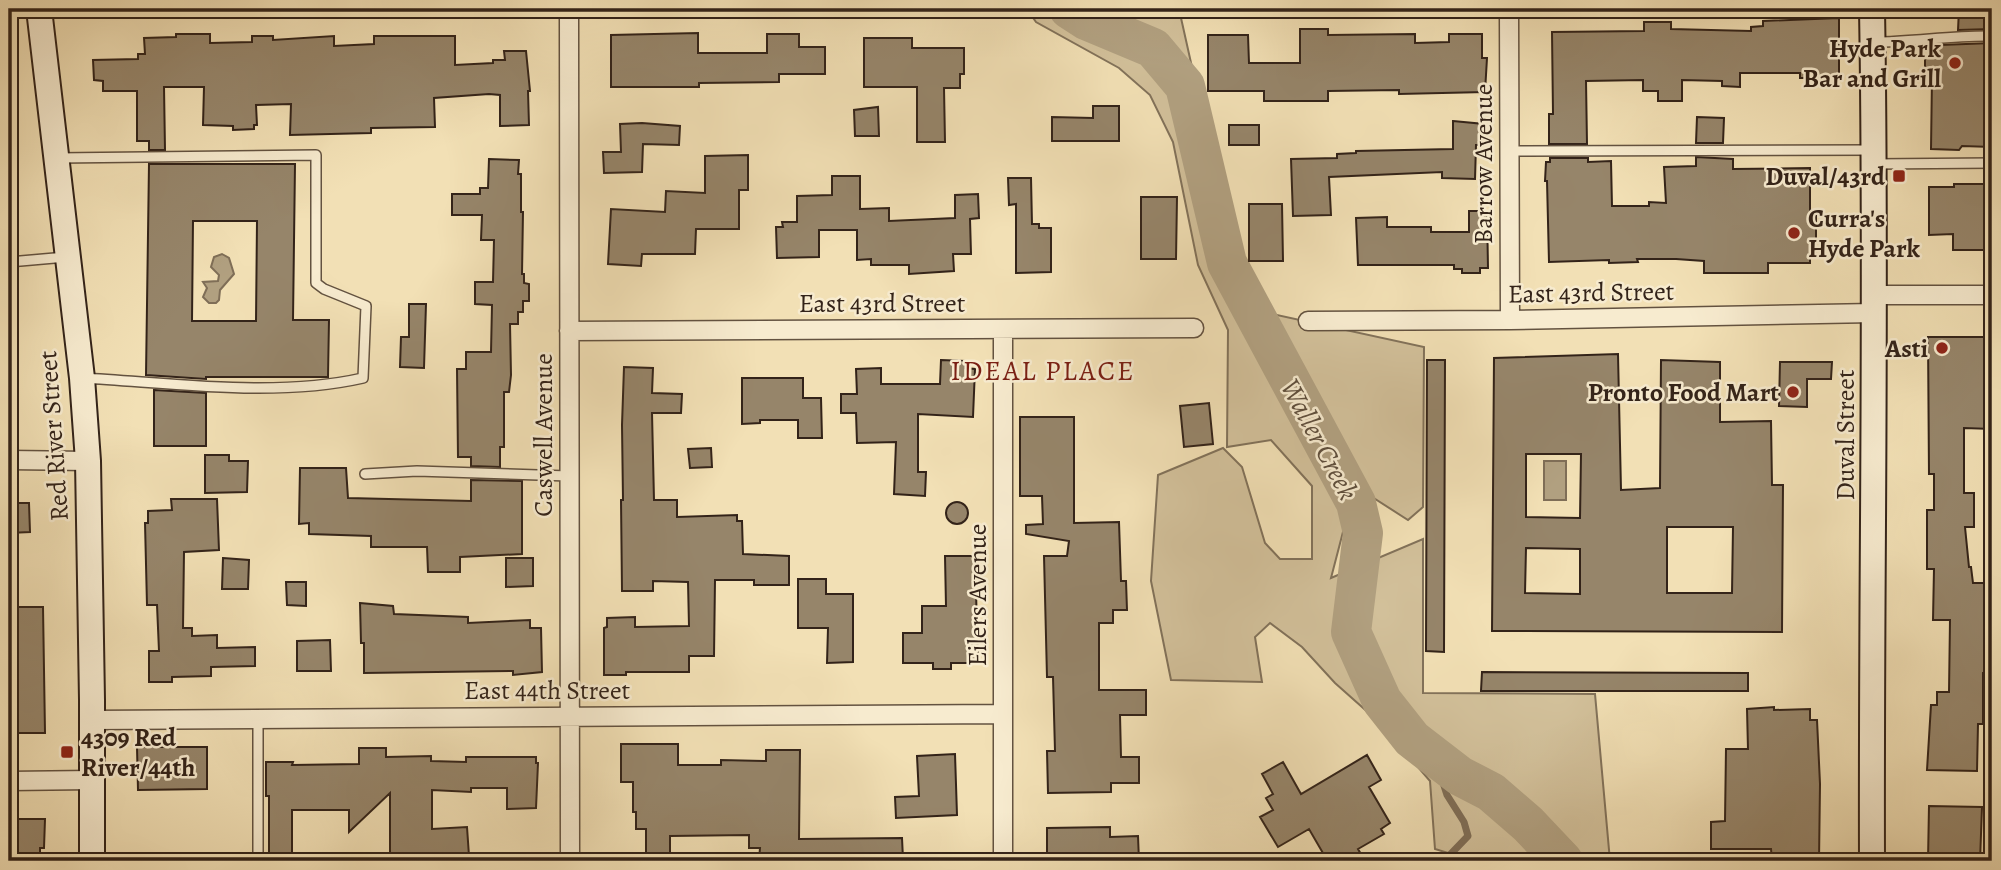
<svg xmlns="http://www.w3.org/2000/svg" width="2001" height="870" font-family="Alegreya,serif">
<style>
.green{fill:#d2c09a;stroke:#82725a;stroke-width:2}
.water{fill:#b1a080;stroke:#7f6e57;stroke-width:2}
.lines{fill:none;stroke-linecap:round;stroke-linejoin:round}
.stream{stroke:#7f6e57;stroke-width:7}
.river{stroke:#b1a080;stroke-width:40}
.building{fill:#96856a;stroke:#332319;stroke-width:2;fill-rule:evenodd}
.lane-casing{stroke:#635240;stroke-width:12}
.street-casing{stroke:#635240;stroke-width:21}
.secondary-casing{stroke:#332319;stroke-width:28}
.lane{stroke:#f7ebcf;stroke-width:9}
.street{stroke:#f7ebcf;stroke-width:18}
.secondary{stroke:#f7ebcf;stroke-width:24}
.poi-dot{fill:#8f2418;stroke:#f7ebcf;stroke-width:2.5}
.labels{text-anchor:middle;stroke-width:5;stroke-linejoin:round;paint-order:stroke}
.poi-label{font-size:26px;font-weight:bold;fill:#332319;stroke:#f7ebcf;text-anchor:end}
.street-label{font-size:26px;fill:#332319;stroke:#f7ebcf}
.neighbourhood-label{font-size:28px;letter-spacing:2px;fill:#7a1f14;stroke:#f7ebcf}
.water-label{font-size:28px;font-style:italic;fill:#5f4f3d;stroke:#f7ebcf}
</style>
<rect width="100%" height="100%" fill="#f2e0b5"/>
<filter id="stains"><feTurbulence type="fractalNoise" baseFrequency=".00286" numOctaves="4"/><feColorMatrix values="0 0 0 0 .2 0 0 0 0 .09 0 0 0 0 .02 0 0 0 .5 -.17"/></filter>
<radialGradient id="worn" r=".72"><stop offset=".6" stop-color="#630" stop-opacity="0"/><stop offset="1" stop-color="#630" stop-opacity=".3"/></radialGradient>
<path class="green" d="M1027 9H1179L1231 242 1268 313 1424 347 1423 507 1408 520 1372 497 1344 496V528L1331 578 1423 539V693L1595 694 1610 861H1474L1435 849 1430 781 1380 723 1335 683 1302 647 1270 623 1255 637 1262 682 1171 680 1151 581 1158 475 1223 448 1242 467 1265 543 1280 559H1312V486L1271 440 1227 447 1228 330 1198 265 1173 142 1150 95 1119 68 1036 22Z"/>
<path class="water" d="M222 254 229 258 234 274 220 290 219 300 216 303H209L203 297 207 288 203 282 218 281 219 275 211 267 214 257Z
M1544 461H1566V500H1544Z"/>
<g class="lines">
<path class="stream" d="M1434 755 1447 795 1464 822 1468 836 1444 861"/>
<path class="river" d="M1069 9 1086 20 1153 48 1185 86 1227 263 1356 503 1363 533 1351 632 1382 701 1412 739 1460 776 1491 792 1528 824 1563 861"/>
</g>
<path class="building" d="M1959 9H1992V29L1958 30Z
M1839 18V78H1800V73H1740V87L1722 86V81L1682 80V101H1658V91H1643V80L1586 81 1587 144H1549V114H1553L1552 32 1644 31V22H1671V29L1751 31V27L1763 26V21Z
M1300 29H1328V35L1415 34V43L1449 42V34H1482V58H1487L1485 92 1399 94V90L1328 91V101H1264V91H1208V35H1248L1249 63H1300Z
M698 33V53H767V34H799V47H825V74H779V82L699 83V87H611V35Z
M176 34H210V43L252 42V36H273V40L334 36V46L374 44V36H455V65L493 63V60H505L504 51H526L530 91H528L529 125 500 126V95L489 94 434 98 435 127 371 128V133L290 135 291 104 256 105 257 125H254V129L233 130V126L203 125 204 87H164L165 150H149V141H137V91H103V81L94 80 93 60 138 59V54H145L144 38 176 37Z
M864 38H912V48H964V74H960V88H944L945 142H917V87H864Z
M1992 43V147L1962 146 1959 150 1931 149 1932 77H1925V58H1932V48H1940V45Z
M1093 106H1119V141H1052V117L1093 118Z
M878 107 879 136H855L854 110Z
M1697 117 1724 118 1723 143H1696Z
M1453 121 1484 124V145H1476L1475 179 1442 178V172L1329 177 1331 215 1293 216 1291 159 1337 158V154L1356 153V151L1453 149Z
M642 123 680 126 679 145 643 144 642 172 604 173 603 152H621L620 124Z
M1229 125H1259V145H1229Z
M748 155V190H739V229H696L695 254H642L641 266 608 264 611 209 665 212 666 191 705 193V156Z
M1696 157 1733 159V169L1810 168V211L1816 210V255H1810V263H1768V273H1704V261L1676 259H1637L1638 262 1609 263V260L1549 262 1547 181H1545L1546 162H1550V158H1588V162L1611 161 1612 206H1649V202L1666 203 1664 167 1696 166Z
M489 159 519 160 518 174H521V212H523L522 274H524V283L529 284V301H523V312H518V324H510L511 375 509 392H504V447H500V467L471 466V457H458L457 369H466V352H491L492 305 475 304V282H493L494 240H481L482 215H452V194H480V188H488Z
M149 164H295L293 320H329L328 377H206V379L146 375ZM193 221H257L256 321H192Z
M832 176H860V209L889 208V221L955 218V195L978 194 979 218 970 219 971 254H953L954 271 909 274V265H871V259L857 260V230H819V257L777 258 776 227H783L782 222H797V196L832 195Z
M1008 178H1031L1032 224H1039V228H1051V272L1016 273V204L1009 205Z
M1954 184H1992V250H1953V234L1929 235V187H1954Z
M1141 197H1177L1176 259H1141Z
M1249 204H1282L1283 261H1249Z
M1469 211H1487L1488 268H1480V273H1462V269H1454V265H1358L1356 218 1387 217V227H1431V232H1469Z
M409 304H426L424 368 400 367 401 337H409Z
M1928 337H1992V429L1964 428V493H1974V527H1965L1969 567H1971L1973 583H1992V674L1983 673V724H1978L1977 771 1927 770 1931 705H1937V692H1949L1950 620H1933L1934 569H1927V510H1934V474H1929Z
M1618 354 1621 490 1660 488 1661 360 1720 362V422L1771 421 1772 485H1783L1782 632 1492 631 1494 358ZM1526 454H1581L1580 518 1526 517ZM1667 527H1733L1732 593H1667ZM1526 548 1580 549V594L1525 593Z
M941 360 965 361V368L975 369 973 417 918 414V472H926L925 496 894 494 896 442 857 443 856 413H841V394H857L856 369 881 368V384H940Z
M1427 360H1445L1444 652 1426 651Z
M1780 362H1832L1831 379H1807V407L1779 406Z
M624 367 653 368 652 393 682 394 681 413H652L654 500H677V517L737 515V521H742L743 554 789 556V585H754V580H715L714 656H689V672H626V675H604V628L607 627V618L635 617V627L689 626 688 582 653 581V591H622L621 500H623L622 425Z
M742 378H803V398H821L822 438H798V420H760V423L742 424Z
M154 390 206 393V446H154Z
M1209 403 1213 444 1184 447 1180 406Z
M1020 417H1074V523L1119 522 1121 581H1126L1127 610H1113V623H1099V690H1146V715H1120L1121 757H1139V783H1111V792L1048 793 1047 751H1055L1053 677H1047L1044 556H1067L1069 541 1026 534V525L1043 524 1042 496H1020Z
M711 448 712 467 690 468 688 449Z
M205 455H229V461H248L247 492 205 493Z
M300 468H346L348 498 471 501V480L522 481V554L460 557V572H428L427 547H371V536L309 534V523L299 524Z
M171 499H217L219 550 184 552 183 628H192V636L217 635V648L255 647V666L211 667V676L172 677V682H149V651H159L157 605H147L145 523H148V511L172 510Z
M946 513a11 11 0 1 1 22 0a11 11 0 1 1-22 0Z
M9 503H29L30 532 9 533Z
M945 556H975L978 663H951V669H933V663H903V633H922V606H946Z
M223 558 249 560 248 589H222Z
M506 558H533V586L506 587Z
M798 579H826V594H853V662L827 663 828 628H798Z
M286 582H306V606L287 605Z
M360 603 393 606 394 614 468 617V623L530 620V628H541L542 672 513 675V671L364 673V643H361Z
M9 607H43L45 733H9Z
M330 640 331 671H297V641Z
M1482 672 1748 673V691H1481Z
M1774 707V710L1810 709V720H1817L1820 784 1819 861H1772L1771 849H1711V822L1725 821 1726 749H1748L1747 709Z
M621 744H678V765H721V760L766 761V750H800L799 839 902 838 903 859 841 861 759 860 760 848H749V835L670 836V859H646V829H636V812H633V782H621Z
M137 747H207V789L138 790Z
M359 748H386V757L431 756V761L466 762V757H536V763H538L536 808 507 809V788H471V792L432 790V829L467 827 469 856 415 859H390V793L349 832V810H292V856L269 857V796H266V762H293L292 765 359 764Z
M955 754 957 815 896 818 895 797 919 796 917 756Z
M1367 755 1381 780 1369 787 1390 823 1381 829 1384 834 1358 849 1365 861 1327 860 1309 829 1278 847 1260 817 1273 810 1266 798 1273 794 1262 774 1283 762 1301 794Z
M1929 806 1982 807 1980 861H1928Z
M9 819H45L44 848H40V861H16V848H9Z
M1110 827V837L1138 836 1139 861H1047V828Z"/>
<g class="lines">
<g class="lane-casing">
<path id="lane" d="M1874 42C1914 42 1953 35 1992 36
M1510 151 1873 150
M58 158 316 155V283L324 289 366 306 363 378C275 398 173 383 83 378
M1875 164 1992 163
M9 262 66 257
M365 474 417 471 569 476
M258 861V717"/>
</g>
<g class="street-casing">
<path id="street" d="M569 9 570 861
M1509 9 1510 320
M1874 295H1992
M1308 321 1510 320 1874 313
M1003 329V861
M569 331 1194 328
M9 460 88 461
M92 720 1003 714
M9 781 92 780"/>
</g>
<g class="secondary-casing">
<path id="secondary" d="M39 9 82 378 88 461 92 700V861
M1872 861C1871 577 1877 293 1872 9"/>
</g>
<use href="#lane" class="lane"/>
<use href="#street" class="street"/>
<use href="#secondary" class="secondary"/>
</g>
<g class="poi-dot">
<circle cx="1955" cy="63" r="7"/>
<rect x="1892" y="169" width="14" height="14" rx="3.5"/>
<circle cx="1794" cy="233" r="7"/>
<circle cx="1942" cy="348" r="7"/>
<circle cx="1793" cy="392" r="7"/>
<rect x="60" y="745" width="14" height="14" rx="3.5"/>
</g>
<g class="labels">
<g class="poi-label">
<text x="1941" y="57">Hyde Park<tspan x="1941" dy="30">Bar and Grill</tspan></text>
<text x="1885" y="185">Duval/43rd</text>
<text x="1808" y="227" text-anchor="start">Curra's<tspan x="1808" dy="30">Hyde Park</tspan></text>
<text x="1928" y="357">Asti</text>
<text x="1779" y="401">Pronto Food Mart</text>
<text x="81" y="746" text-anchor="start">4309 Red<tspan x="81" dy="30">River/44th</tspan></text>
</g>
<g class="street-label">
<text transform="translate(1483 164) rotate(-90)" y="9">Barrow Avenue</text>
<text transform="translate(1591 292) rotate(-1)" y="9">East 43rd Street</text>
<text x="882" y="312">East 43rd Street</text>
<text transform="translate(543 435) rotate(-90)" y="9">Caswell Avenue</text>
<text transform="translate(1845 435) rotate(-90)" y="9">Duval Street</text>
<text transform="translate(53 436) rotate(-94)" y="9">Red River Street</text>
<text transform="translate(977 595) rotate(-90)" y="9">Eilers Avenue</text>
<text x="547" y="699">East 44th Street</text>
</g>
<g class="neighbourhood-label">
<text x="1043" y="380">IDEAL PLACE</text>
</g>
<g class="water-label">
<text transform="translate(1320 439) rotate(62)" y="10">Waller Creek</text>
</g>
</g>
<rect width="2001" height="870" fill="none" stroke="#f2e0b5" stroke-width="35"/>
<rect x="10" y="10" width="1980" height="849" fill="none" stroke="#332319" stroke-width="3.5"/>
<rect x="18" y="18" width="1966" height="835" fill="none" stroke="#332319" stroke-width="2"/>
<rect width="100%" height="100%" filter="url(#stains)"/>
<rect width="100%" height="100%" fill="url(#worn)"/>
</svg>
